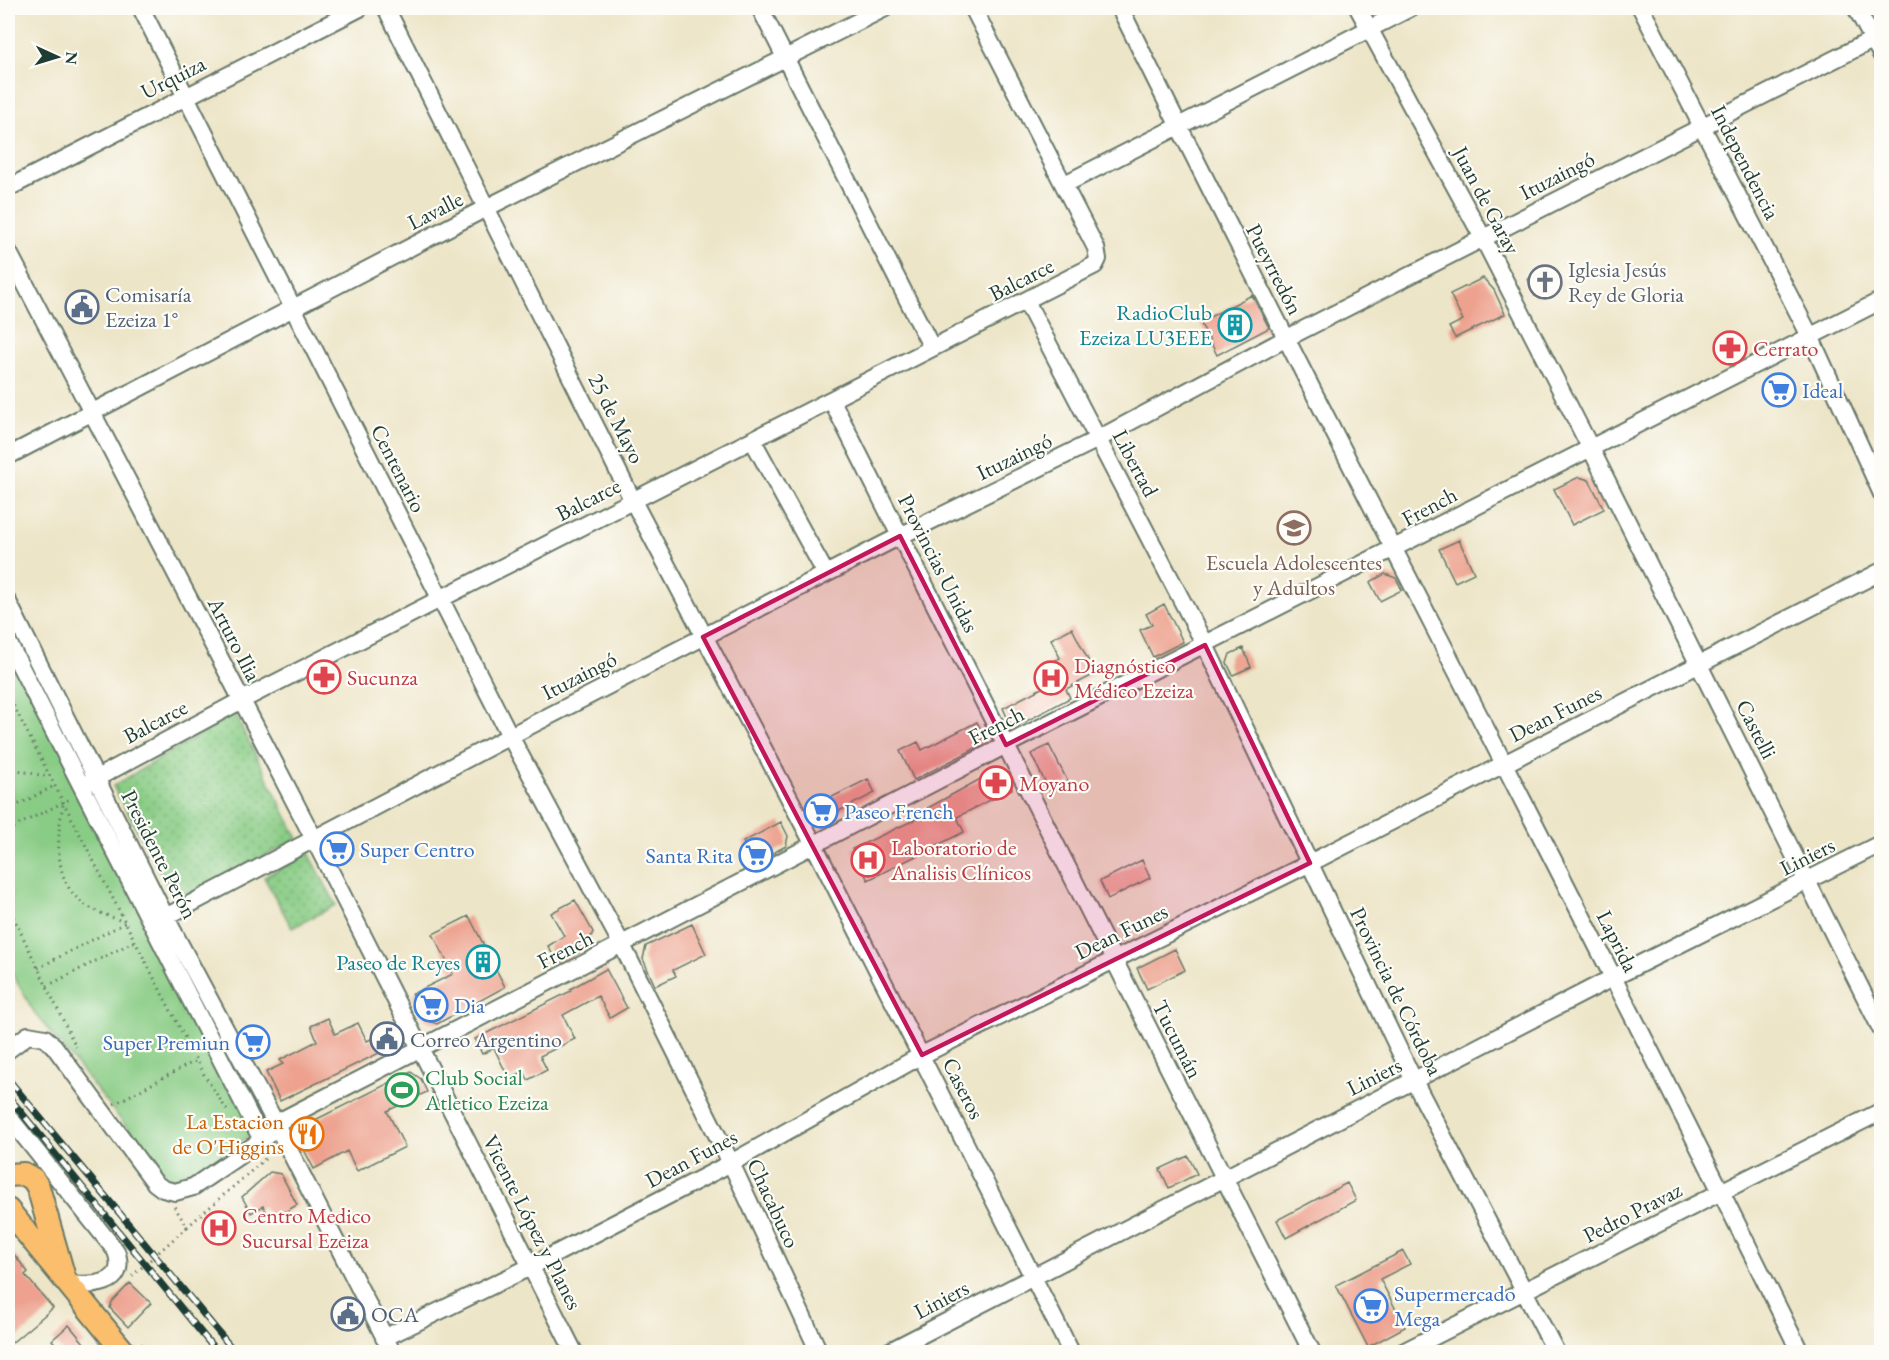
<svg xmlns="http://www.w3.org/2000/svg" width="1889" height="1360" font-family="'EB Garamond',serif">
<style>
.grass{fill:url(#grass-dots);stroke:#54845c;stroke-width:1.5}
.park{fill:#89cc85;stroke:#54845c;stroke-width:1.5}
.building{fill:#eda18e}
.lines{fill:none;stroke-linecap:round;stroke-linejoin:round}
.minor-casing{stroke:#677868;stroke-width:20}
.major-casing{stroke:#677868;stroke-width:26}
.path{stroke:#677868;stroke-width:3;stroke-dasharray:1.5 4.5;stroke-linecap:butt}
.minor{stroke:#fff;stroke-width:16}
.major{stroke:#fabe6d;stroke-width:22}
.rail-casing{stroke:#1f3d34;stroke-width:7}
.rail{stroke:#fdfcf7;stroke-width:4.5;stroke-dasharray:14;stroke-linecap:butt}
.marked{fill:#c2185b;fill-opacity:0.2;stroke:#c2185b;stroke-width:4.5;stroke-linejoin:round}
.labels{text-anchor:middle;stroke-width:4.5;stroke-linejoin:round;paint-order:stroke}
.street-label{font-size:22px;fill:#1f3d34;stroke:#fdfcf7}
.worship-label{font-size:22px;fill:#5b616d;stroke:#fdfcf7;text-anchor:start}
.service-label{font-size:22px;fill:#4e5e75;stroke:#fdfcf7;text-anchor:start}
.culture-label{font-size:22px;fill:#0d838f;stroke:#fdfcf7;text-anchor:end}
.health-label{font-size:22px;fill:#be3a42;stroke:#fdfcf7;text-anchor:start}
.shop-label{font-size:22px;fill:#366cbe;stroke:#fdfcf7;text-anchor:start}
.education-label{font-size:22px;fill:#785e54;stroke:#fdfcf7}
.leisure-label{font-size:22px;fill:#27864d;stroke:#fdfcf7;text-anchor:start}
.food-label{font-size:22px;fill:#c56008;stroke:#fdfcf7;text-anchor:end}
</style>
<defs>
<pattern id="grass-dots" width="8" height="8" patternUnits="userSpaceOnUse" patternTransform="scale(1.5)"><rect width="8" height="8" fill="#89cc85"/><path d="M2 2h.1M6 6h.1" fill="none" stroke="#6fa76e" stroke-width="1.8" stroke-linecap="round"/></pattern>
</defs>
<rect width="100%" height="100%" fill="#fdfcf7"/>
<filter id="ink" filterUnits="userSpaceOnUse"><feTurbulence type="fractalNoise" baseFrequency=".0167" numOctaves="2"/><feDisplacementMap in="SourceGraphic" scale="12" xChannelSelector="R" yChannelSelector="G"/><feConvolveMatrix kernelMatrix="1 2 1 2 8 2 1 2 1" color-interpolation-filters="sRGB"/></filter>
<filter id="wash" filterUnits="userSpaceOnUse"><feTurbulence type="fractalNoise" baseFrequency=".008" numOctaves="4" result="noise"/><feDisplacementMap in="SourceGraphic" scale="24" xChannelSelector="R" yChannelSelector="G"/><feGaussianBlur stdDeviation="1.35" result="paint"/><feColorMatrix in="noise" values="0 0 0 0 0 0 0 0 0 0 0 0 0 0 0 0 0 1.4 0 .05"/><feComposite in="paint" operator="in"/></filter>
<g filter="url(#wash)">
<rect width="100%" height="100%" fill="#ede5c8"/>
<path class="grass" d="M235 714 298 839 176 901 113 786Z
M309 853 336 905 292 928 264 877Z"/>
<path class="park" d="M8 623 261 1127 186 1182 167 1177 34 1012 8 966Z"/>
<g id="blocks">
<path class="building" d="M1554 268 1561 286 1535 296 1528 279Z
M1483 278 1494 290 1505 314 1455 338 1449 327 1463 320 1450 294Z
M1252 295 1269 328 1217 355 1200 322Z
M1579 477 1589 480 1604 509 1572 525 1554 489Z
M1459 540 1474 573 1455 582 1439 549Z
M1385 574 1396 578 1402 590 1380 601 1370 582Z
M1164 604 1183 642 1153 657 1140 630 1152 625 1146 614Z
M1072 628 1095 674 1066 689 1070 698 1019 725 1010 724 1003 708 1046 686 1038 669 1060 658 1051 639Z
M1243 648 1251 667 1233 675 1227 663 1230 654Z
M977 722 984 736 980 746 914 780 900 751 918 742 922 750Z
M1049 745 1068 782 1050 792 1031 754Z
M993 772 1004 774 1012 789 957 817 964 832 868 880 852 849 925 815 926 809Z
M868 779 875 793 817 822 810 808Z
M781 822 788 836 786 846 754 863 743 842Z
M1142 860 1150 878 1108 899 1100 881Z
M575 900 593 932 586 948 558 964 548 946 564 936 551 913Z
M469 916 505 987 437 1024 426 1020 412 994 453 974 433 934Z
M692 924 706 954 673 970 676 976 655 986 643 959 646 946Z
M1175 949 1185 970 1147 989 1137 968Z
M606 969 627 1008 610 1018 598 996 563 1015 575 1039 540 1056 547 1070 528 1080 524 1071 509 1079 494 1048 482 1054 475 1039 571 991 570 989Z
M328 1018 335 1034 358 1023 367 1041 393 1028 400 1043 280 1101 266 1072 283 1064 280 1060 317 1041 311 1026Z
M411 1072 421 1079 427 1092 387 1111 405 1147 357 1171 347 1151 314 1169 298 1138 303 1126Z
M1188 1156 1197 1174 1169 1188 1160 1169Z
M270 1172 281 1174 297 1205 271 1220 263 1206 251 1213 242 1197Z
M1347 1183 1356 1200 1286 1238 1277 1220Z
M219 1214 231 1235 220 1242 207 1220Z
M8 1247 28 1272 25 1275 53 1308 8 1346Z
M1403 1251 1410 1264 1380 1279 1405 1327 1368 1347 1336 1285Z
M130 1283 151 1303 128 1327 110 1308 112 1302Z
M69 1325 84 1343 73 1353H63L52 1340Z"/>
</g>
</g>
<g filter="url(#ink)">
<use href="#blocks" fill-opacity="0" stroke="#677868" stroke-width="1.5"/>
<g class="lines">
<g class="minor-casing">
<path id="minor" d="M141 8 510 736 622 945 731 1163 819 1352
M386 8 633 501 814 845 1071 1352
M760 8 932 348
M1120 8C1342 458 1580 901 1800 1352
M1358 8 1483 238 1590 447 1882 1031
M1641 8 1810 336 1882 494
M1856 8 1882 56
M1065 184 1410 8
M8 188 360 8
M8 251 314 839 574 1352
M1026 301 1205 645 1414 1081 1556 1352
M832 401 1312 1352
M753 441 826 574
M8 456 486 208 885 8
M8 602 166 918 276 1124 392 1352
M8 642 262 1140
M82 786 242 700 1095 265 1098 259 1096 248 973 8
M152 924 510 736 900 536 1098 439 1285 339 1882 35
M8 1050 28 1035 45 1038 54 1046 155 1183 163 1189 175 1192 193 1187 262 1140 282 1120 1006 745 1882 300
M8 1116 116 1251C129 1287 90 1286 66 1284
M384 1338 530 1267 731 1163 922 1055 1310 863 1882 571
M888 1352 1612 978 1882 843
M1403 1352 1882 1111"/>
</g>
<g class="major-casing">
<path id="major" d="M8 1175 24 1174 33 1179 38 1187 63 1274
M8 1210 124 1352"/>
</g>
<path class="path" d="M8 695 203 1073 228 1112
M8 768 49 777
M63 805C56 840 53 887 89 907 100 914 113 917 124 922
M8 810 54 786
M8 830 70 799
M8 906 76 1047
M38 968 125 923
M47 986 135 941
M114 1104 197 1060
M187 1227 265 1159
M8 1249V1250
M132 1276 187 1227 174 1206
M141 1344 155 1352"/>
<use href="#minor" class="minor"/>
<use href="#major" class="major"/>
<g class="rail-casing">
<path id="rail" d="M8 1079 235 1352
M8 1096 217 1352"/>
</g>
<use href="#rail" class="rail"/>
</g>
</g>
<path class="marked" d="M900 536 1006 745 1205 645 1310 863 922 1055 703 637Z"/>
<defs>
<g id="church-ring" transform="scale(1.725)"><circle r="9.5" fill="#fdfcf7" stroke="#6b7280" stroke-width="1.5"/><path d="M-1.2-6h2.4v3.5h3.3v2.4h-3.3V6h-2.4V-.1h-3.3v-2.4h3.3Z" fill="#6b7280"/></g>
<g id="civic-ring" transform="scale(1.725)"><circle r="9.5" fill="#fdfcf7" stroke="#5c6f8a" stroke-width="1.5"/><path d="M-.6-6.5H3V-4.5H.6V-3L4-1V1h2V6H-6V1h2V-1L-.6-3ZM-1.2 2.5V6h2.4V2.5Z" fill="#5c6f8a"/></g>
<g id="building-ring" transform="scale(1.725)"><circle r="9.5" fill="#fdfcf7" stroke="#0f9aa8" stroke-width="1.5"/><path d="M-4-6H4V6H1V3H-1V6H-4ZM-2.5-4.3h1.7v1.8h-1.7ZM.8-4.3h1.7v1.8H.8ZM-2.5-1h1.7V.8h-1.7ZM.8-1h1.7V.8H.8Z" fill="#0f9aa8"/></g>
<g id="pharmacy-ring" transform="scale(1.725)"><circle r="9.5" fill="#fdfcf7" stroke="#e0444e" stroke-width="1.5"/><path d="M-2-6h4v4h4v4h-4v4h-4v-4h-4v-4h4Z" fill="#e0444e"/></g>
<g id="supermarket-ring" transform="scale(1.725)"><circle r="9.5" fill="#fdfcf7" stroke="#3f7fe0" stroke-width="1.5"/><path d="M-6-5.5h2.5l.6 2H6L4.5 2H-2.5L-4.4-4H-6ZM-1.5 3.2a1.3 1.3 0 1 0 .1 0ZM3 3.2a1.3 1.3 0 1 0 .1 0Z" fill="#3f7fe0"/></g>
<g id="school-ring" transform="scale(1.725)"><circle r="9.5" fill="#fdfcf7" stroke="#8d6e63" stroke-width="1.5"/><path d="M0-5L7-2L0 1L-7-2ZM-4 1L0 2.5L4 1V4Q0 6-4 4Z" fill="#8d6e63"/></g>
<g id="hospital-ring" transform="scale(1.725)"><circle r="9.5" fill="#fdfcf7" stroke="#e0444e" stroke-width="1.5"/><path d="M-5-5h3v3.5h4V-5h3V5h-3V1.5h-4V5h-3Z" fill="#e0444e"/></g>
<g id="stadium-ring" transform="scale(1.725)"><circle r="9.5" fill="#fdfcf7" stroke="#2e9e5b" stroke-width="1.5"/><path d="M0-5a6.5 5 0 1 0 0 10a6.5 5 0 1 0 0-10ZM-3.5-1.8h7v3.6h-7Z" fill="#2e9e5b"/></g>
<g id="restaurant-ring" transform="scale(1.725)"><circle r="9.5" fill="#fdfcf7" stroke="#e8710a" stroke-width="1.5"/><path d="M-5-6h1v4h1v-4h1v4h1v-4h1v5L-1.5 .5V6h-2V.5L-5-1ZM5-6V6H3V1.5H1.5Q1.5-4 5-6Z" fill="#e8710a"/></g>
</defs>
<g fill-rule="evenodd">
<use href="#church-ring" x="1545" y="282"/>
<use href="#civic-ring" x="82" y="307"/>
<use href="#building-ring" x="1235" y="325"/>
<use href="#pharmacy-ring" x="1730" y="348"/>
<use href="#supermarket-ring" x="1779" y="390"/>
<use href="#school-ring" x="1294" y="528"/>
<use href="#pharmacy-ring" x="324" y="677"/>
<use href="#hospital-ring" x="1051" y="678"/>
<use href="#pharmacy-ring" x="996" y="783"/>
<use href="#supermarket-ring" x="821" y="811"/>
<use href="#supermarket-ring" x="337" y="849"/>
<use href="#supermarket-ring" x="756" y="855"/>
<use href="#hospital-ring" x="868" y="860"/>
<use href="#building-ring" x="483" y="962"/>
<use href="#supermarket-ring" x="431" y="1005"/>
<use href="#civic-ring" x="387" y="1039"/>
<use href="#supermarket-ring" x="253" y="1042"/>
<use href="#stadium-ring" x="402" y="1090"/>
<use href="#restaurant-ring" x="307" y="1134"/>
<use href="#hospital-ring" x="219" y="1228"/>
<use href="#supermarket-ring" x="1371" y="1306"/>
<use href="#civic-ring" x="348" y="1314"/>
</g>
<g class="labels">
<g class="street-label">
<text transform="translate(173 77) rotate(-27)" y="8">Urquiza</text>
<text transform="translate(1746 162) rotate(63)" y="8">Independencia</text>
<text transform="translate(1557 175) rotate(-27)" y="8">Ituzaingó</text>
<text transform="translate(1487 200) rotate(62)" y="8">Juan de Garay</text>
<text transform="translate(435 210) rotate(-27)" y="8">Lavalle</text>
<text transform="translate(1275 269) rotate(63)" y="8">Pueyrredón</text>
<text transform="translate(1021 279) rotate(-27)" y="8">Balcarce</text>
<text transform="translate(617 418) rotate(63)" y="8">25 de Mayo</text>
<text transform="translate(1014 456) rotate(-26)" y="8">Ituzaingó</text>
<text transform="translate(1136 463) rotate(62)" y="8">Libertad</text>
<text transform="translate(399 468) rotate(63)" y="8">Centenario</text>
<text transform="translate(588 499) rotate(-27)" y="8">Balcarce</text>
<text transform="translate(1429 506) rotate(-28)" y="8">French</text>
<text transform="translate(939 563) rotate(63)" y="8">Provincias Unidas</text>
<text transform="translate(235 639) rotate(63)" y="8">Arturo Ilia</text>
<text transform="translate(579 675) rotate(-27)" y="8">Ituzaingó</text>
<text transform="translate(1555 713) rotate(-27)" y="8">Dean Funes</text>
<text transform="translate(155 721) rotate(-28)" y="8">Balcarce</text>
<text transform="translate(996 725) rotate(-27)" y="8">French</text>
<text transform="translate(1757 729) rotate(63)" y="8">Castelli</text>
<text transform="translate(160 854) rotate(63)" y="8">Presidente Perón</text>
<text transform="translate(1807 856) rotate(-27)" y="8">Liniers</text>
<text transform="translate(1121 931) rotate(-26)" y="8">Dean Funes</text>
<text transform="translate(1618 941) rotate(63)" y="8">Laprida</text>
<text transform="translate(565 949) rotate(-27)" y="8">French</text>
<text transform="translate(1397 991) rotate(64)" y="8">Provincia de Córdoba</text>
<text transform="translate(1178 1039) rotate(63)" y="8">Tucumán</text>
<text transform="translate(1374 1076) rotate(-27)" y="8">Liniers</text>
<text transform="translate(964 1088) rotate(63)" y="8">Caseros</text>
<text transform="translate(691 1158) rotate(-28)" y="8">Dean Funes</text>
<text transform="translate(774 1203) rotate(65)" y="8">Chacabuco</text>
<text transform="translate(1632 1212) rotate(-27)" y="8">Pedro Pravaz</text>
<text transform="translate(533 1222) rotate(63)" y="8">Vicente López y Planes</text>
<text transform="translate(941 1299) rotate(-28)" y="8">Liniers</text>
</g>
<g class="worship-label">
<text x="1568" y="277">Iglesia Jesús<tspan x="1568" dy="25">Rey de Gloria</tspan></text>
</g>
<g class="service-label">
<text x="105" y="302">Comisaría<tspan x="105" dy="25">Ezeiza 1°</tspan></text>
<text x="410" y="1047">Correo Argentino</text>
<text x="371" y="1322">OCA</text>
</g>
<g class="culture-label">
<text x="1212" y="320">RadioClub<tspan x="1212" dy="25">Ezeiza LU3EEE</tspan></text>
<text x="460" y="970">Paseo de Reyes</text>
</g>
<g class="health-label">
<text x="1753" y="356">Cerrato</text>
<text x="1074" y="673">Diagnóstico<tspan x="1074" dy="25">Médico Ezeiza</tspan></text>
<text x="347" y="685">Sucunza</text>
<text x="1019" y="791">Moyano</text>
<text x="891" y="855">Laboratorio de<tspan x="891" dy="25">Analisis Clínicos</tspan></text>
<text x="242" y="1223">Centro Medico<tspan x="242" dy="25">Sucursal Ezeiza</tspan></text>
</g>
<g class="shop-label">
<text x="1802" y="398">Ideal</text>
<text x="844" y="819">Paseo French</text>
<text x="360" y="857">Super Centro</text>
<text x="733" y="863" text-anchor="end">Santa Rita</text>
<text x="454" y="1013">Dia</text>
<text x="230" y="1050" text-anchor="end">Super Premiun</text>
<text x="1394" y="1301">Supermercado<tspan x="1394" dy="25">Mega</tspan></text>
</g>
<g class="education-label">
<text x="1294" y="570">Escuela Adolescentes<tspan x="1294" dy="25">y Adultos</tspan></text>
</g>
<g class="leisure-label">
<text x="425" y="1085">Club Social<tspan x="425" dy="25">Atletico Ezeiza</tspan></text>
</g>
<g class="food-label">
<text x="284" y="1129">La Estacion<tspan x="284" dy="25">de O'Higgins</tspan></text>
</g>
</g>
<rect width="1889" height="1360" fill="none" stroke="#fdfcf7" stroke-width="30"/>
<g transform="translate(57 57) rotate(94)" stroke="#fdfcf7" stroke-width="4.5" paint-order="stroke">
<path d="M0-4.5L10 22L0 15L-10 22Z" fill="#1f3d34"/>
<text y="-9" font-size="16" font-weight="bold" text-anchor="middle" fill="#1f3d34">N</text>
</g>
</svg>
